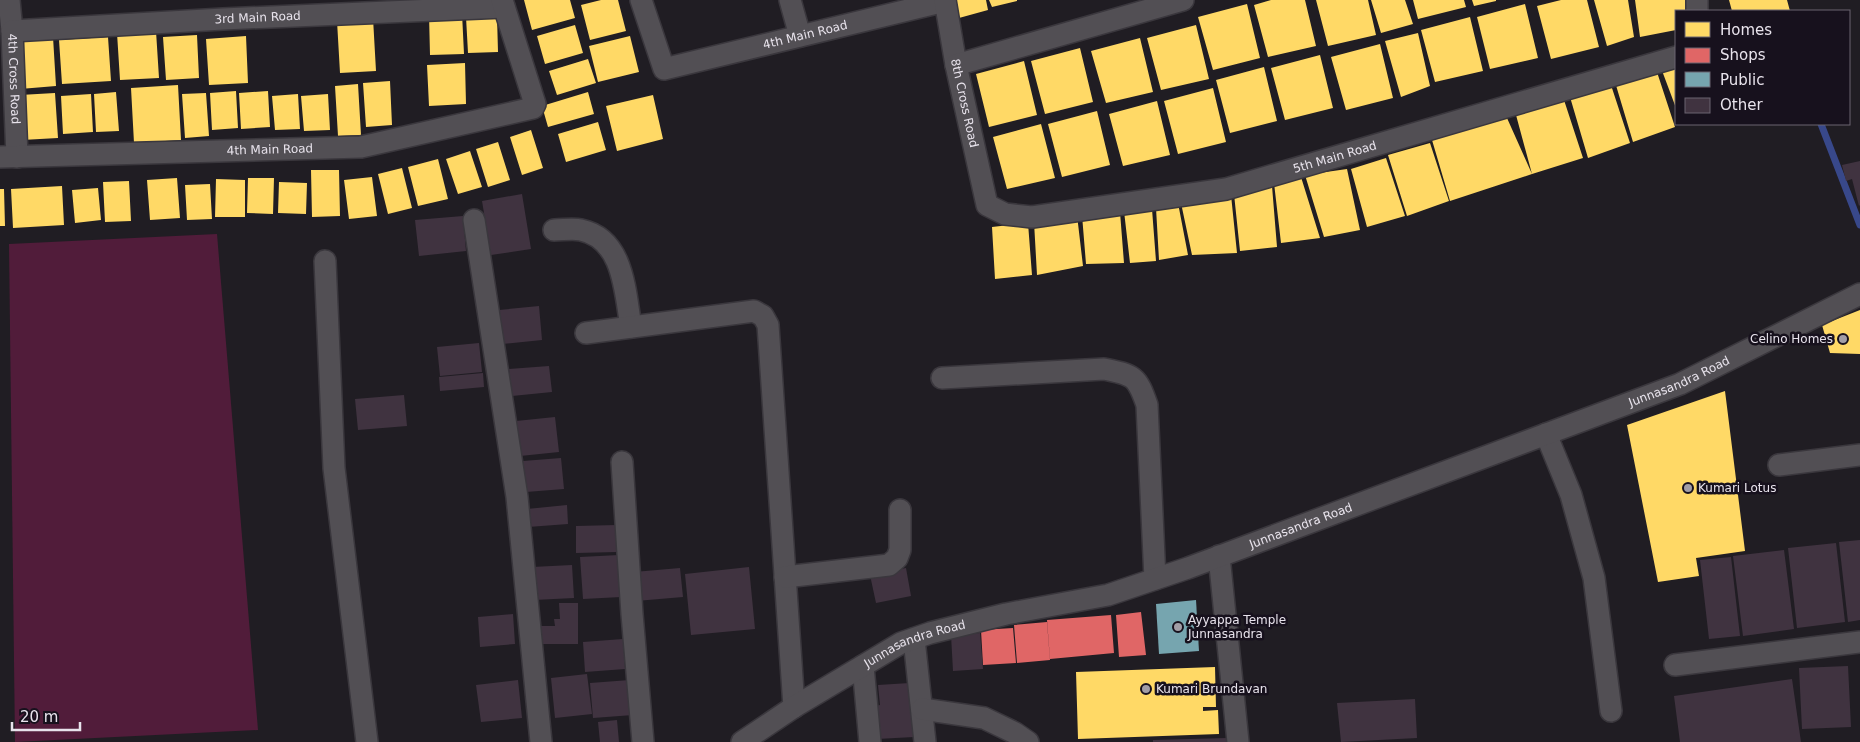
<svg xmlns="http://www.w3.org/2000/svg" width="1860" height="742" font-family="'DejaVu Sans',sans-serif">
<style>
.green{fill:#511c3a}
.homes{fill:#ffd966}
.shops{fill:#e06666}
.public{fill:#76a5af}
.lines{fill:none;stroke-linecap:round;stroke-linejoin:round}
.stream{stroke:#38488a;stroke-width:7}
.building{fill:#403340}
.minor-casing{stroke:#3a373d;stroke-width:24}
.minor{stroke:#524f54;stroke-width:21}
.poi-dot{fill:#a29ea6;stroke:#17111d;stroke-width:2}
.labels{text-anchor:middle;stroke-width:5;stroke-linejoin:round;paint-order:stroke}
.street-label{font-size:12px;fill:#e8e3ec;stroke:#17111d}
.poi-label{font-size:12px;fill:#e8e3ec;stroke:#17111d;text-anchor:start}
</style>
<rect width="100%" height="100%" fill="#201d23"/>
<path class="green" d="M217 234 258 730 15 742 9 244Z"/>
<path class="homes" d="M524 0H570L575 18 532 30Z
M601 0H618L626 31 590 40 581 5Z
M953 0H986L988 10 959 18Z
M989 0H1017V1L992 7Z
M1271 0H1305L1316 46 1268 57 1254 5Z
M1316 0H1368L1376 35 1328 46Z
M1371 0H1405L1413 24 1381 33Z
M1413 0H1464L1466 7 1418 19Z
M1472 0H1496V1L1474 6Z
M1561 0H1587L1599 47 1551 59 1537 6Z
M1594 0H1628L1634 37 1607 46Z
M1635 0H1687L1688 11H1676V30L1640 37Z
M1729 0H1787L1790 11H1732Z
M1247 4 1260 58 1213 70 1198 17Z
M1525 4 1538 58 1490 69 1477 17Z
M462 13 464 54 430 55 429 14Z
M497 16 498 52 468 53 466 17Z
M1470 17 1483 71 1435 82 1421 30Z
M373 18 376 71 340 73 337 21Z
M575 25 583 53 545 64 537 36Z
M1196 25 1209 79 1161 90 1147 38Z
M156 31 159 78 120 80 117 33Z
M1418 33 1430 86 1401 97 1385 41Z
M197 35 199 78 166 80 163 37Z
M246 36 248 83 209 85 206 39Z
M630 36 639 72 598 82 589 46Z
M53 37 56 86 20 89 17 39Z
M108 37 111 81 62 84 59 40Z
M1140 38 1153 92 1106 103 1091 51Z
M1380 44 1393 98 1346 110 1331 57Z
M1080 48 1093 102 1045 114 1031 61Z
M1320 55 1333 108 1285 120 1271 68Z
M588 59 596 83 557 95 549 71Z
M1024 61 1037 115 989 127 976 74Z
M465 63 466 104 429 106 427 65Z
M1676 63V108L1661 68Z
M1264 67 1277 121 1230 133 1216 80Z
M1656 69 1675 127 1633 142 1615 82Z
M390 81 392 125 366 127 363 83Z
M358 84 361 135 338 136 335 86Z
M178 85 181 140 134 143 131 88Z
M1611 85 1630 143 1588 158 1570 97Z
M1213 88 1226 142 1178 154 1164 101Z
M236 91 238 128 212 130 210 93Z
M268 91 270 127 241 129 239 93Z
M116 92 119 131 96 132 94 94Z
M588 92 594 114 548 127 542 106Z
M55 93 58 138 22 140 20 95Z
M206 93 209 136 185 138 182 94Z
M91 94 93 132 63 134 61 96Z
M298 94 300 129 275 130 272 96Z
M328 94 330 130 304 131 301 96Z
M653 95 663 139 617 151 606 106Z
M1564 100 1583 158 1532 174 1516 115Z
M1157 101 1170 155 1123 166 1109 114Z
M1097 111 1110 165 1062 177 1048 124Z
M1507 118 1532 174 1450 201 1432 140Z
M598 122 606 150 566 162 558 134Z
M1041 124 1055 178 1007 189 993 137Z
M531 130 543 168 522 175 510 137Z
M498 142 510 180 488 187 476 149Z
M1430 143 1449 201 1407 216 1388 155Z
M470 151 482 187 458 194 446 159Z
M1386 158 1405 216 1367 227 1351 169Z
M438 159 448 199 418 206 408 167Z
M402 168 412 208 388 214 378 174Z
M1347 169 1360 230 1324 237 1305 175Z
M311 170H339L340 216 312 217Z
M372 177 377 216 349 219 344 180Z
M1301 177 1320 238 1281 243 1274 183Z
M177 178 180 218 150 220 147 180Z
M248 178H274L273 214 247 213Z
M216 179 245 180V217H215Z
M129 181 131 221 105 222 103 182Z
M279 182 307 183 306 214 278 213Z
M210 184 212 219 187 220 185 185Z
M62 186 64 225 13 228 11 189Z
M1272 186 1277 247 1240 251 1234 194Z
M98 188 101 220 75 223 72 190Z
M0 189H4L5 226H0Z
M1231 195 1237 253 1192 255 1181 203Z
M1178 203 1188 255 1159 260 1156 208Z
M1152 209 1156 261 1130 263 1124 211Z
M1120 212 1124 263 1086 264 1082 215Z
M1077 215 1083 266 1037 275 1034 222Z
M1028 223 1032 275 995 279 992 227Z
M1860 310V354L1830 353 1822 325Z
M1725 391 1745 551 1696 558 1699 576 1658 582 1627 425Z
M1215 667 1216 707H1203V711L1218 710 1219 734 1078 739 1076 672Z"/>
<path class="shops" d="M1141 612 1146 655 1119 657 1116 615Z
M1111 615 1114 653 1050 659 1047 620Z
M1047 622 1050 660 1017 663 1014 625Z
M1013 628 1016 663 983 665 981 630Z"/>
<path class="public" d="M1196 600 1199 651 1159 654 1156 604Z"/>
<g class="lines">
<path class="stream" d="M1821 124 1860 225"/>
</g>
<path class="building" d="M1860 161V205L1859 206 1852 179 1846 181 1842 165Z
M522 194 531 249 491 255 482 201Z
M463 216 466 251 419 256 415 220Z
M539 306 542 340 502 344 499 310Z
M479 343 482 372 440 376 437 347Z
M549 366 552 392 512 396 509 369Z
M483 373 484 387 440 391 439 377Z
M404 395 407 426 358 430 355 399Z
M555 417 559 452 520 456 516 421Z
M561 458 564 489 526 492 523 461Z
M567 505 568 524 528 527 527 509Z
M617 525V552L576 553V526Z
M1860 540V620L1848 622 1839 542Z
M1836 543 1845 622 1797 628 1788 548Z
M1784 550 1794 629 1743 636 1733 556Z
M619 555 621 597 583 599 580 557Z
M1731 557 1740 636 1709 639 1700 560Z
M572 565 574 598 534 600 532 567Z
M749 567 755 629 691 635 685 574Z
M680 568 683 597 636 601 634 572Z
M906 568 911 596 876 603 870 575Z
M559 603H578V644H538V626H555L554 619H560Z
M513 614 515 644 480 647 478 617Z
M980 633 983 669 953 671 951 635Z
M623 639 625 669 585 672 583 642Z
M1848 666 1851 727 1802 729 1799 668Z
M587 674 592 714 555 718 551 678Z
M1792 679 1801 742H1680L1674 696Z
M518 680 522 718 481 722 476 685Z
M630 680 633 715 593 718 590 683Z
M910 683 914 737 877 739 875 706 880 705 878 685Z
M1415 699 1417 738 1341 742 1337 703Z
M617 720 619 742H600L598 722Z
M1227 738V742H1153V740Z"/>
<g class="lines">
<g class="minor-casing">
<g id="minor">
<path id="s1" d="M9 0 12 31 17 157"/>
<path id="s2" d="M641 0 664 69 945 1"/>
<path d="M790 0 800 36"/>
<path id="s3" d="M945 0 956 65 987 205 1005 214 1032 217 1226 189 1676 57"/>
<path d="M1697 11V0"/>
<path id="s4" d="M12 31 223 19 504 7"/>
<path d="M956 65 1183 0"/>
<path id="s5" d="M0 157 361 147 533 108 535 104 502 0"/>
<path d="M474 220 517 497 541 742"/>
<path d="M554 230C563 230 573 228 581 230 624 239 625 292 631 327"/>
<path d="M325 261 334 468 367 742"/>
<path d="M586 333 754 311 763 316 768 325 794 707"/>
<path d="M942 378 1104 369C1134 375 1137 376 1147 405L1155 579"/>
<path d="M1546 434 1571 495 1594 578 1611 711"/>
<path d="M622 462 632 614 643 742"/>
<path d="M1779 465 1860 455"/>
<path d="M1219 556 1238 742"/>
<path d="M785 577 889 565 897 558 900 550V510"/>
<path d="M914 639 925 742"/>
<path d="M1675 665 1860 642"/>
<path d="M863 666 870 742"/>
<path d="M922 709 984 718 1015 733 1028 742"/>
<path id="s6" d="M742 742 794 707 901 643 930 633 1006 614 1108 595 1188 568 1680 384 1860 294"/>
</g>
</g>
<use href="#minor" class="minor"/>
</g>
<g class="poi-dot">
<circle cx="1843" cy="339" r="5"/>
<circle cx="1688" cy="488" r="5"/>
<circle cx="1178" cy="627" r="5"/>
<circle cx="1146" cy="689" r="5"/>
</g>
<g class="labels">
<g class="street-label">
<text dy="4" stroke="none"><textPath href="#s4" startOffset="246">3rd Main Road</textPath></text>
<text dy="4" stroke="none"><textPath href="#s2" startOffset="218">4th Main Road</textPath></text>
<text dy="4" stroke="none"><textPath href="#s1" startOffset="79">4th Cross Road</textPath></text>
<text dy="4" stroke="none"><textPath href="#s3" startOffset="105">8th Cross Road</textPath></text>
<text dy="4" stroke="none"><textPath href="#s5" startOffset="270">4th Main Road</textPath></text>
<text dy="4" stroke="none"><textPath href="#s3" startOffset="566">5th Main Road</textPath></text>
<text dy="4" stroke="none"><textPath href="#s6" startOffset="1010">Junnasandra Road</textPath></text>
<text dy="4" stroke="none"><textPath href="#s6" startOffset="605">Junnasandra Road</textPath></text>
<text dy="4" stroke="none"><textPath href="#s6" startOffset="200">Junnasandra Road</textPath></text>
</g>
<g class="poi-label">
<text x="1833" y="343" text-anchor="end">Celino Homes</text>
<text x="1698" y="492">Kumari Lotus</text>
<text x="1188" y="624">Ayyappa Temple<tspan x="1188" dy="14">Junnasandra</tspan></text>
<text x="1156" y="693">Kumari Brundavan</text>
</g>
</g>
<rect x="1675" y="10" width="175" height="115" fill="#17111d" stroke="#6b6570"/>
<rect x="1685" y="22" width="25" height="15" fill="#ffd966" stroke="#6b6570"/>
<text x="1720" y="35" font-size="15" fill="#e8e3ec">Homes</text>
<rect x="1685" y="48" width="25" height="15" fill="#e06666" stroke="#6b6570"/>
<text x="1720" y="60" font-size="15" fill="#e8e3ec">Shops</text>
<rect x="1685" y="72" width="25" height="15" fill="#76a5af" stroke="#6b6570"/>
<text x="1720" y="85" font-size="15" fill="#e8e3ec">Public</text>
<rect x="1685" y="98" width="25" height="15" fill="#403340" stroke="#6b6570"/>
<text x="1720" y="110" font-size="15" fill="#e8e3ec">Other</text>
<path d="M12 722v8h68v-8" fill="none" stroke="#e8e3ec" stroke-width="2.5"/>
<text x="20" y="722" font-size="15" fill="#e8e3ec" stroke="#17111d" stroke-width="4" paint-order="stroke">20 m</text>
</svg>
